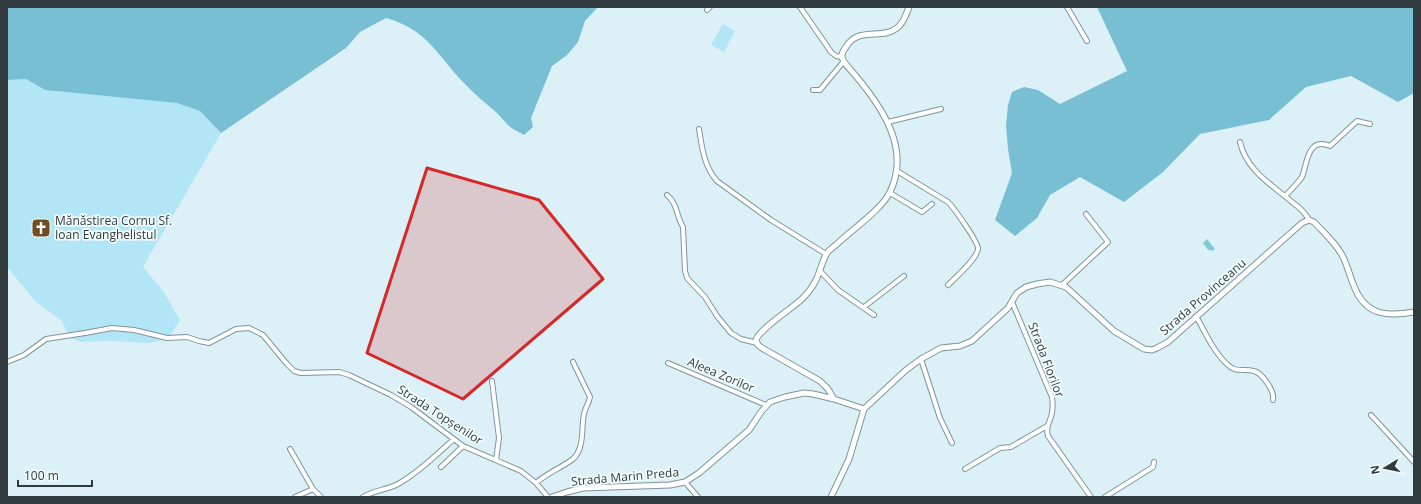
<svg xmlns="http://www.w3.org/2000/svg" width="1421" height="504" font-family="'Open Sans',sans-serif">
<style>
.green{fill:#b2e5f5}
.forest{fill:#79bfd4}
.water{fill:#82c8dd}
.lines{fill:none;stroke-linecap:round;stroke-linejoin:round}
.minor-casing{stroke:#80949a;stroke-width:6}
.tertiary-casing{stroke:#80949a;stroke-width:7}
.minor{stroke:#fff;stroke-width:4}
.tertiary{stroke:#fff;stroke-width:5}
.marked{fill:#d62828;fill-opacity:0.2;stroke:#d62828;stroke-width:3;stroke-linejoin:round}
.labels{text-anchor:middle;stroke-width:3.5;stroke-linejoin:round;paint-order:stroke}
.poi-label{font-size:12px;fill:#313a3c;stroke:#f3fcfe;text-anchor:start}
.street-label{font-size:12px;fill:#313a3c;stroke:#f3fcfe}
</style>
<rect width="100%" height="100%" fill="#dcf1f7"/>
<path class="green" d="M723 24 735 31 724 52 711 45Z
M26 79 45 90 177 103 200 111 221 133 143 267 163 291 180 320 168 339 150 343 111 341 81 342 70 338 62 321 35 301 7 267V80Z"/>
<path class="forest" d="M7 7H598L585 21 578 42 567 55 552 66 531 118 533 127 524 135C519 132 512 129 508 125 504 121 500 116 496 112 484 102 472 92 462 81 435 52 427 30 386 18L360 32 346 48 221 133 200 111 177 103 45 90 26 79 7 80Z
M1097 7H1414V93L1398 102 1351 76 1306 87 1269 120 1200 134 1163 172 1124 202 1080 177 1050 195 1037 218 1015 236 995 220 1012 173 1008 149 1006 126 1008 105 1012 92 1024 87 1038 90 1060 104 1127 71Z"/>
<path class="water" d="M1207 239 1215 249 1212 251 1211 250H1208L1203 243Z"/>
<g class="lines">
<g class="minor-casing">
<path id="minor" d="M800 7 831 52 836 56 842 57
M1067 7 1087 41
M707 10 710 7
M813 90H820L844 61
M888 122 941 109
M699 129C702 148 704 166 717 181L771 220 826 254
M1240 142C1246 170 1272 185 1292 202 1299 207 1305 212 1309 220
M897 171 948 202C954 208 979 243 978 249 977 259 955 278 948 285
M890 193 922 212 932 204
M667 195C678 204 676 216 683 227L685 271 687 278 705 297 717 316 731 333 741 339 757 343
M1285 196C1291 190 1297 184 1302 177 1306 168 1307 144 1321 144 1324 144 1328 145 1330 146L1357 121 1370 124
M820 271 838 290 874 315
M1062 285 1108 242 1086 214
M1012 302 1052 397C1053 404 1053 411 1051 417 1048 425 1046 428 1048 436L1091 497
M864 307 904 276
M1196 316C1205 332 1214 353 1228 365 1235 373 1245 368 1254 371 1262 373 1275 391 1273 400
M921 359 940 418 952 443
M7 362 24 355 46 339 85 333 112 328 134 330 167 338 187 337 199 341 209 343 236 329 249 328 263 335 287 364 294 371 301 373 339 372 349 375 391 395 411 407 463 446 521 471 536 483 548 497
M668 363 766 405
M492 381 499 438 496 460
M1371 415 1414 462
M290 449 313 489 321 497
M441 467 463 446
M965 469 1000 448 1011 447 1047 426
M685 482 698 497
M536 483C547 473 561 468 573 459 585 448 581 428 584 414 585 408 589 403 590 397L573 362
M295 497 313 489
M363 497C374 490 387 490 398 484 419 472 436 455 454 439
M1105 497 1153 467 1154 462"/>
</g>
<g class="tertiary-casing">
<path id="tertiary" d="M864 409 834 399 828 389 820 381 762 348 758 345 756 340C759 329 793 308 803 298 811 290 817 280 820 270 822 264 824 258 827 253 830 249 835 246 838 243 853 229 882 209 890 192 911 149 882 107 855 75 851 70 841 61 842 55 842 52 844 50 846 47 858 26 882 40 897 28 904 23 906 14 909 7
M552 497 567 492 583 488 670 485 685 482 699 473 749 430 761 412 770 402 785 397 804 393 813 394 834 399
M831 497 849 459 864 409 906 370 921 359 941 348 960 346 972 341 1008 308 1017 293 1026 287 1037 284 1050 282 1066 287 1114 331 1144 349 1152 350 1157 348 1168 342 1302 223 1309 220 1314 222C1324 233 1337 244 1343 257 1348 267 1350 277 1354 286 1365 315 1386 317 1414 312"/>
</g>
<use href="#minor" class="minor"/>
<use href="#tertiary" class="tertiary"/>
</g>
<path class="marked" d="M427 168 539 200 603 279 463 399 367 353Z"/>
<defs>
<g id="church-square" transform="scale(1)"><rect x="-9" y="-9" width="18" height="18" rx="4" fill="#704e26" stroke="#f3fcfe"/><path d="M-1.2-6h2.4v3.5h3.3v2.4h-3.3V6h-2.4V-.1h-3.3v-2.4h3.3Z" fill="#fff"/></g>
</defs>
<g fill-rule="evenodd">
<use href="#church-square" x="41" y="228"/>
</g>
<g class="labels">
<g class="poi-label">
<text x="55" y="225">Mănăstirea Cornu Sf.<tspan x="55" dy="14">Ioan Evanghelistul</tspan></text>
</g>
<g class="street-label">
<text transform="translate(1203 297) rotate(-41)" y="4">Strada Provinceanu</text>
<text transform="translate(1046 360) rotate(69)" y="4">Strada Florilor</text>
<text transform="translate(721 375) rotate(23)" y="4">Aleea Zorilor</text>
<text transform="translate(440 415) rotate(33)" y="4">Strada Topșenilor</text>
<text transform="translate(625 477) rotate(-5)" y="4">Strada Marin Preda</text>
</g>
</g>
<rect width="1421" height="504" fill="none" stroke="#313a3c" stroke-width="16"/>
<g transform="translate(1385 468) rotate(260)" stroke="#f3fcfe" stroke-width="3" paint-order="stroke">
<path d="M0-3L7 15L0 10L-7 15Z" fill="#313a3c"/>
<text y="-6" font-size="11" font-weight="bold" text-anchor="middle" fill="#313a3c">N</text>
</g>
<path d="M18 480v6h74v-6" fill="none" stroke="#313a3c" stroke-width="2"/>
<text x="24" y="480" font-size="12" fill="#313a3c" stroke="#f3fcfe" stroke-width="3" paint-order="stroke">100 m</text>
</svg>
